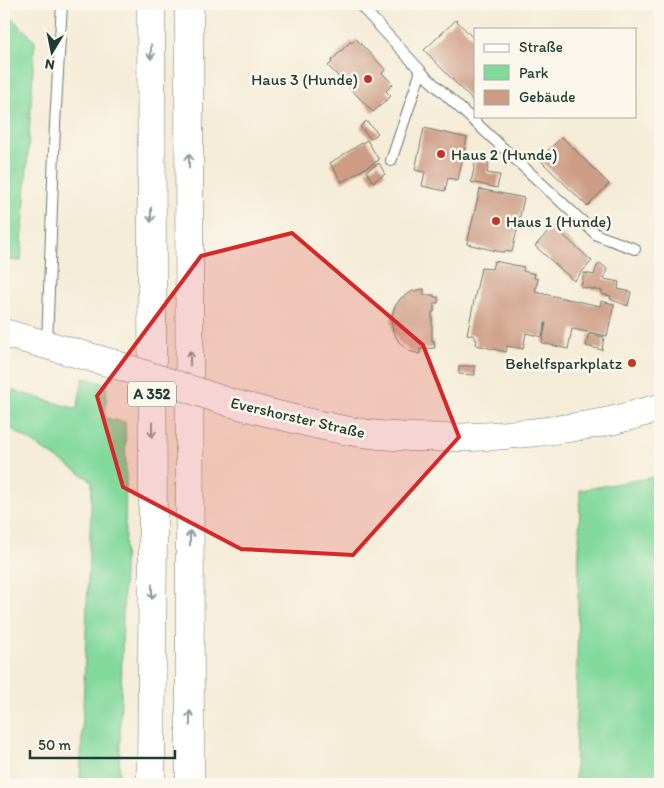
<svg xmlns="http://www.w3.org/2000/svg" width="664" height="788" font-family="Itim,sans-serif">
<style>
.green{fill:#83d99c;stroke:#518b68}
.building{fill:#ce9c85}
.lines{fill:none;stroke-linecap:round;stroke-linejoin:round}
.lane-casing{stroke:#6a7a6d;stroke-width:12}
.secondary-casing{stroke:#6a7a6d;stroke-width:29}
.highway-casing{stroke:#6a7a6d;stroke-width:29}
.lane{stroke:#fff;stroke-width:10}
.secondary{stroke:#fff;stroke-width:28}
.highway{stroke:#fff;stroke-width:28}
.secondary-bridge-casing{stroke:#6a7a6d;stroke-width:29;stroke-linecap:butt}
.secondary-bridge{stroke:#fff;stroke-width:28}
.oneway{stroke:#8f9e9a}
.marked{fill:#d62828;fill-opacity:0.2;stroke:#d62828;stroke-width:4;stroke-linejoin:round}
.poi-dot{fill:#c8321e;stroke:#fbf7ec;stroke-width:2}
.labels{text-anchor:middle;stroke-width:5;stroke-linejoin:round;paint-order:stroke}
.shield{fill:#fbf7ec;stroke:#61756b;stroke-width:1}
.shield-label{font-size:15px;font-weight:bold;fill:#1f3d34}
.poi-label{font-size:16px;fill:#1f3d34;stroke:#fbf7ec;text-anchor:end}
.street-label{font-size:16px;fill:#1f3d34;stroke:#fbf7ec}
</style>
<rect width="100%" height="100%" fill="#fbf7ec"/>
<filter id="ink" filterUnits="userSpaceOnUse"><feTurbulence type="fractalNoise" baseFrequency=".02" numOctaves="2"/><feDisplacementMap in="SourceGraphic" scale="10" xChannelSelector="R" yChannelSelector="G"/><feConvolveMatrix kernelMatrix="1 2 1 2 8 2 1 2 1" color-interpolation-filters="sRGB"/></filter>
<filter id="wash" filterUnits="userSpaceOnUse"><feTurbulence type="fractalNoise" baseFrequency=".0096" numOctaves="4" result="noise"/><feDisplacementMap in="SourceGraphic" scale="20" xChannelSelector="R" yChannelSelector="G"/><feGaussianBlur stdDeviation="1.12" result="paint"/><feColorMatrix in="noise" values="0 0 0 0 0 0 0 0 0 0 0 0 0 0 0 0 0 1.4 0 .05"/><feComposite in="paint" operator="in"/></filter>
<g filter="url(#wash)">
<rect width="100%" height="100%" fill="#f5ecd7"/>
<path class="green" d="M4 11 35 40 21 261 4 259Z
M83 378 107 384 105 418 125 422 126 483 119 784H80L92 481 4 424V388L77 409Z
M660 476V784H575L580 490Z"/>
<g id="blocks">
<path class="building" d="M456 20 475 40V103L424 50Z
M356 39 386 70 382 73 393 84 386 91 391 96 373 112 328 66 332 62 331 61 351 41 352 43Z
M366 121 378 133 371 139 360 127Z
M424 128 467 138 458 180 448 178 445 191 422 186 425 172 415 170Z
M562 137 609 184 587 206 539 159Z
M367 140 379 160 342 182 330 163Z
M476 160 489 163 487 173 500 175 497 188 471 182Z
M379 163 385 174 373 182 366 171Z
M480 189 524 198 512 252 504 251V252H501L467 244Z
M553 226 592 261 574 281 535 246Z
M494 261 524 267 523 271 535 274 534 278 538 279 535 292 600 306 601 301 614 304 607 336 572 329 568 349 542 343 546 323H545L542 337 526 333 523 349 507 346 506 352 476 345 477 340 475 339V336L467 334 481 268 492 269Z
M600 263 607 269 604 279 619 282 618 289 631 292 628 306 610 299 611 296 601 294 602 291 581 287 584 273 594 275 596 268Z
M424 289V295H434V297H438V303H434V312H432V341H434L435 348 420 349V354L409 351 399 342 393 331 391 319 395 306 401 298 413 291Z
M589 334 604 337 602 350 586 346Z
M459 366H475V375L459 374Z"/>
</g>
</g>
<g filter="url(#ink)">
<use href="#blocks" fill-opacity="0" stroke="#6a7a6d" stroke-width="1"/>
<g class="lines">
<g class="lane-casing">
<path id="lane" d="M359 4 421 71 391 161
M421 72 597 235 635 249
M47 344 55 124 62 4"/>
</g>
<g class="secondary-casing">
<path id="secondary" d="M4 333 111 363
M231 403C280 415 329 430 379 435 451 441 524 436 594 424 616 421 638 413 660 408"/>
</g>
<g class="highway-casing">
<path id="highway" d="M151 4 153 534 151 784
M189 4 190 784"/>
</g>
<use href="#lane" class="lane"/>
<use href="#secondary" class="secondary"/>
<use href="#highway" class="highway"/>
<g class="secondary-bridge-casing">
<path id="secondary-bridge" d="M111 363 231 403"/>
</g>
<use href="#secondary-bridge" class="secondary-bridge"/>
</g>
<defs><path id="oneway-shaft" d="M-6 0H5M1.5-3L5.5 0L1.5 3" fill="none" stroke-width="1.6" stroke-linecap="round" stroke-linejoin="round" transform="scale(1.25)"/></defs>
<g class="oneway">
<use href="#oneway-shaft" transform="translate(151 52) rotate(90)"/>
<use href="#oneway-shaft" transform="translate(189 161) rotate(-90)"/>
<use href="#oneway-shaft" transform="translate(151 215) rotate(90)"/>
<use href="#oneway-shaft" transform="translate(190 358) rotate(-90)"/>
<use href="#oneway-shaft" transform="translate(152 430) rotate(90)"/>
<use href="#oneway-shaft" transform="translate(190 538) rotate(-90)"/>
<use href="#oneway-shaft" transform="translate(152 592) rotate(90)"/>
<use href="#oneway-shaft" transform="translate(190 718) rotate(-90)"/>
</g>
</g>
<path class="marked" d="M292 233 423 345 459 437 353 555 241 549 123 487 97 396 201 256Z"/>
<g class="poi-dot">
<circle cx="368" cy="79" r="5"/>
<circle cx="441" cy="154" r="5"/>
<circle cx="496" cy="221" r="5"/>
<circle cx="632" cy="363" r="5"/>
</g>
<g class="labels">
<rect class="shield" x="128" y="381.5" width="48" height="25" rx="4"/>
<g class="shield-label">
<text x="152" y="399">A 352</text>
</g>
<g class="poi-label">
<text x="358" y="85">Haus 3 (Hunde)</text>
<text x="451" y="160" text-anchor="start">Haus 2 (Hunde)</text>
<text x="506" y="227" text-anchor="start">Haus 1 (Hunde)</text>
<text x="622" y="369">Behelfsparkplatz</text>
</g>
<g class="street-label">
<text transform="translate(298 417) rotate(13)" y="6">Evershorster Straße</text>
</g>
</g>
<rect width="664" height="788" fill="none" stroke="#fbf7ec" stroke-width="20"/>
<rect x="474" y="28" width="162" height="90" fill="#fbf7ec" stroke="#a3ada2"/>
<rect x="484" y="44" width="25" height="8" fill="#ffffff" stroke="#a3ada2"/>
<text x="519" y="52" font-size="15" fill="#1f3d34">Straße</text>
<rect x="484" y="65" width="25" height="15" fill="#83d99c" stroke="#a3ada2"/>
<text x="519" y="78" font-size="15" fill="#1f3d34">Park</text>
<rect x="484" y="90" width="25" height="15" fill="#ce9c85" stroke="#a3ada2"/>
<text x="519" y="102" font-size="15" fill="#1f3d34">Gebäude</text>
<g transform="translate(52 52) rotate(190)" stroke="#fbf7ec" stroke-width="4" paint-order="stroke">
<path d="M0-4L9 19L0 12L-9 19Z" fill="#1f3d34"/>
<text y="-8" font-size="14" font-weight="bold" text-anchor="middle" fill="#1f3d34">N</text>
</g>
<path d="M30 750v8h145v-8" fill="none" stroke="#1f3d34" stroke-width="2.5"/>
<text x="38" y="750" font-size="15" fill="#1f3d34" stroke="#fbf7ec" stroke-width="4" paint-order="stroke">50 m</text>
</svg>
